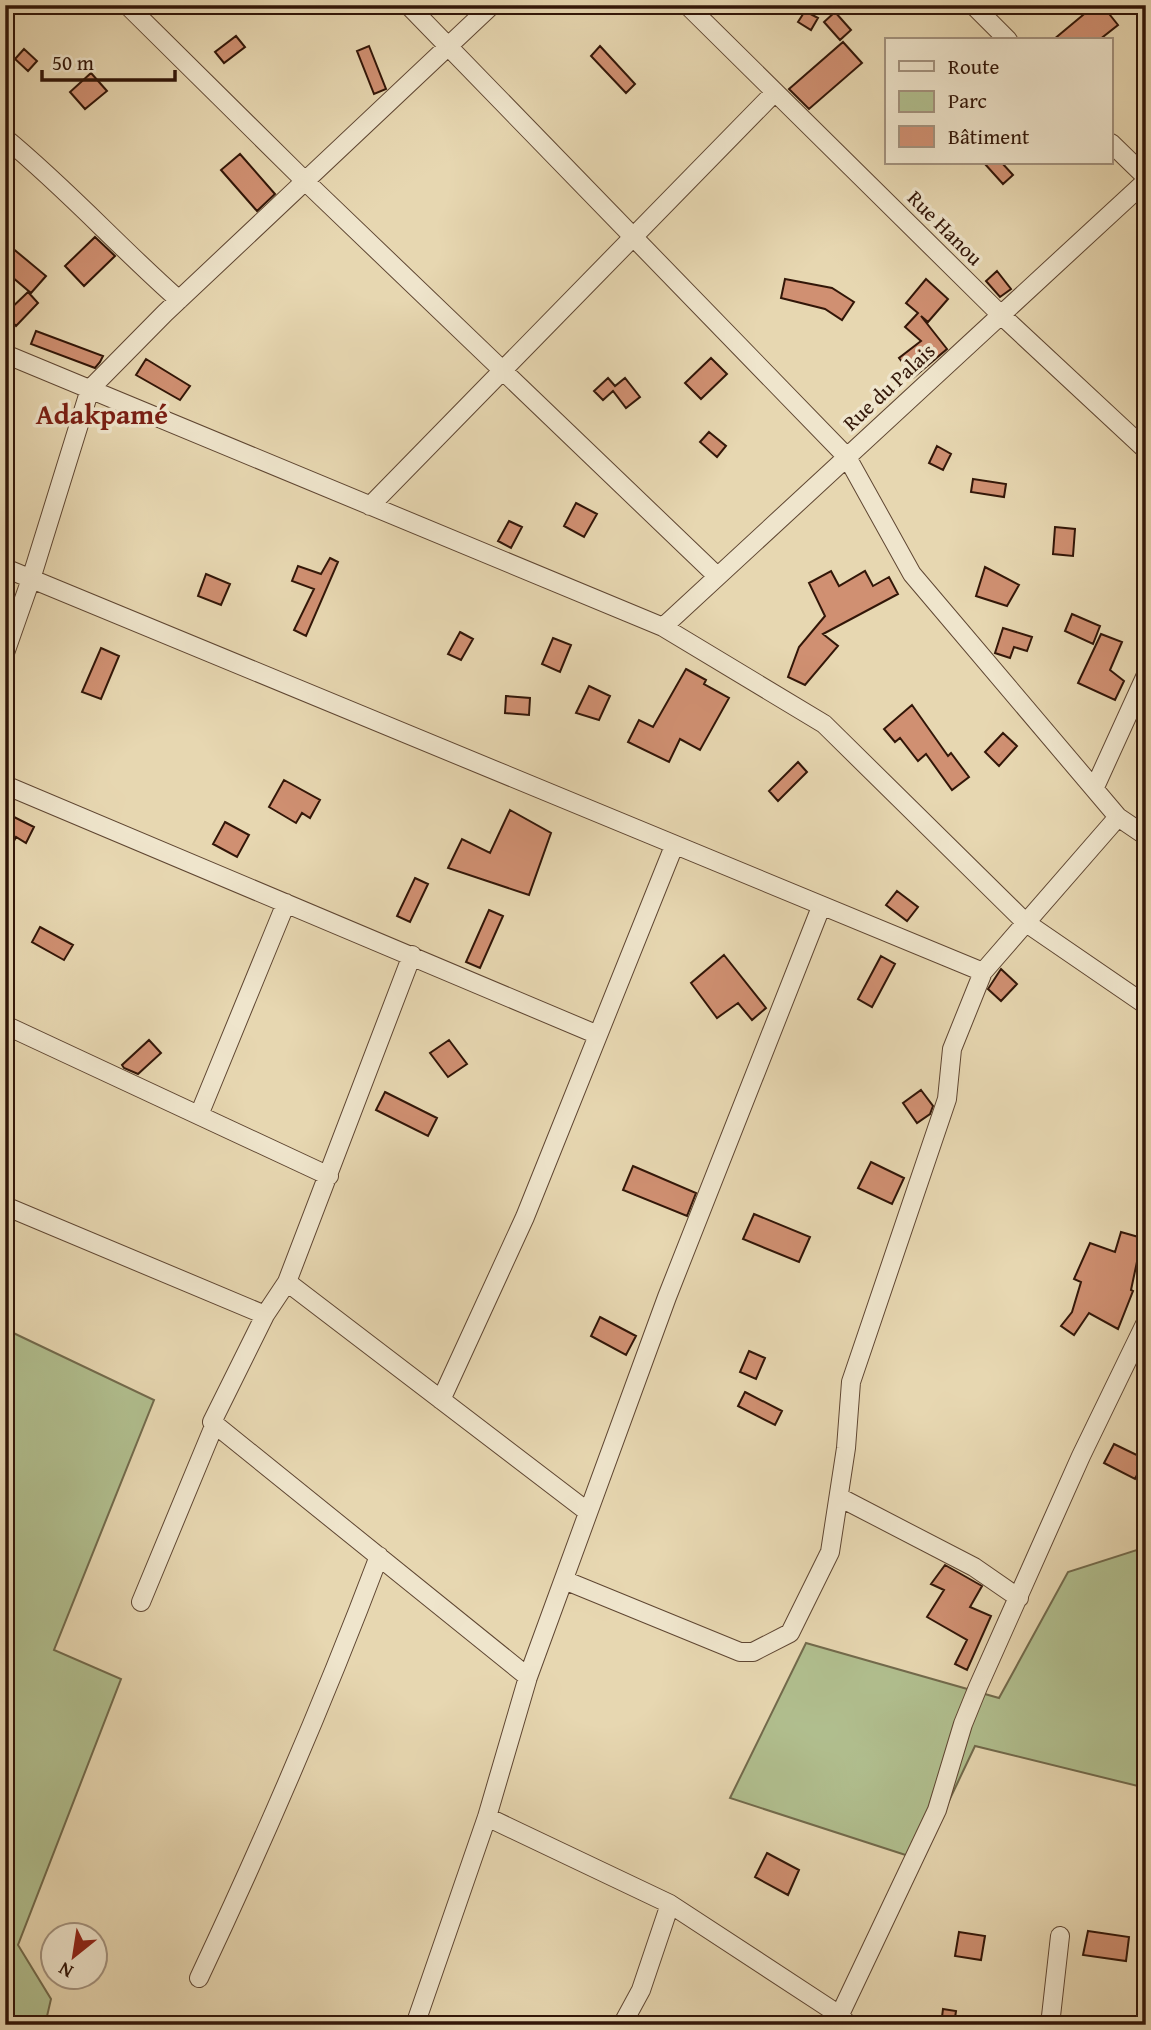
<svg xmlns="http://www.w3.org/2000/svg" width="1151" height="2030" font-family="'Gentium Book Plus',serif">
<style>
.green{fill:#b1bf8f;stroke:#726a4c;stroke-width:2}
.building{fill:#d09072;stroke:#321608;stroke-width:2}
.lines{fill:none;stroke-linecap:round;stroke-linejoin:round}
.street-casing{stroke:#5f4632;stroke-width:20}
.street{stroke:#efe5cc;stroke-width:18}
.labels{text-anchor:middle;stroke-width:7;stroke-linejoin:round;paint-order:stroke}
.street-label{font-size:21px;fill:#321608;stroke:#efe5cc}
.district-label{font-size:28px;font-weight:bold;fill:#7a1f14;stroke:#efe5cc}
</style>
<rect width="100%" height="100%" fill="#e7d7b1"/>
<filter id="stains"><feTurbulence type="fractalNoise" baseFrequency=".00286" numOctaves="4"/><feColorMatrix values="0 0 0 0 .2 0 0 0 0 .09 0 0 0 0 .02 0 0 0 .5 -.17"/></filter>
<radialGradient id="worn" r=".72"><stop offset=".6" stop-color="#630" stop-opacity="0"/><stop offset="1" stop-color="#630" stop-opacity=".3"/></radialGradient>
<path class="green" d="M5 1329 154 1400 54 1650 121 1679 18 1945 51 1999 45 2025H5Z
M1146 1547V1788L975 1746 921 1860 730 1798 806 1643 999 1698 1068 1572Z"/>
<path class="building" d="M1095 5H1102L1118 25 1099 40H1053Z
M805 11 818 18 811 30 798 22Z
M835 12 851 30 840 40 824 22Z
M236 36 245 47 224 63 215 52Z
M843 42 862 63 809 109 789 89Z
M369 46 386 89 374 94 357 51Z
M600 46 635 84 626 93 591 56Z
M24 49 37 61 28 71 15 59Z
M91 73 107 91 85 109 70 92Z
M240 154 275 194 257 211 221 170Z
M984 163H1002L1013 175 1003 184Z
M95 237 115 256 84 286 65 266Z
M5 242 46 276 31 293 5 271Z
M997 271 1011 289 1000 297 986 281Z
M785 279 832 288 854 302 842 320 825 309 781 298Z
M926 279 948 299 928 322 921 316 947 349 914 377 899 358 921 341 905 327 918 313 906 303Z
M28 292 38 303 16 326 5 314Z
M36 331 103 356 100 362 95 368 31 344Z
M711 358 727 374 701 399 685 383Z
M146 359 190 386 180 400 136 375Z
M608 378 615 386 625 378 640 397 626 408 613 391 603 400 594 391Z
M709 432 726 446 717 457 700 442Z
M937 446 951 454 943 470 929 463Z
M973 479 1006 484 1004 497 971 492Z
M576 503 597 514 584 537 564 526Z
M509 521 522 527 511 548 498 541Z
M1055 527 1075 529 1073 556 1053 554Z
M330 558 338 562 306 636 294 630 314 589 292 581 298 566 321 574Z
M985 567 1019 585 1007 606 976 596Z
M831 571 839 586 865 571 873 586 889 577 898 594 823 634 838 646 805 685 788 677 799 647 825 616 809 583Z
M206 574 230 584 221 605 198 596Z
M1072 614 1100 626 1093 644 1065 631Z
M1003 628 1032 637 1027 651 1014 647 1010 658 995 653Z
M460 632 473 639 461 660 448 654Z
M1101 634 1122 642 1110 670 1124 681 1115 700 1078 683Z
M553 638 571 645 560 672 542 664Z
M101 648 119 656 101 699 82 692Z
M686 669 706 680 704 684 729 698 700 750 680 739 669 762 628 742 639 720 653 727Z
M589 686 610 696 599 720 576 713Z
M506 696 530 698 529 715 505 713Z
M912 705 948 756 951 753 969 777 952 790 926 754 918 761 900 738 895 742 884 729Z
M1003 733 1017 746 999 766 985 752Z
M798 762 807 772 778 801 769 791Z
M284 780 320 800 310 818 302 813 296 823 269 807Z
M510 810 551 833 529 895 448 868 462 839 490 853Z
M10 815 34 827 26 843 16 837 5 858V816Z
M225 822 249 835 237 857 213 844Z
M415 878 428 884 410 922 397 916Z
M897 891 918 907 907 921 886 905Z
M489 910 503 916 480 968 466 962Z
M40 927 73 945 64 960 32 942Z
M724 955 766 1008 752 1020 738 1003 717 1018 691 983Z
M881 956 895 964 872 1007 858 999Z
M1001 969 1017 984 1001 1001 988 989Z
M149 1040 161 1053 138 1074 124 1068 122 1065Z
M449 1040 467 1064 448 1077 430 1053Z
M921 1090 933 1106 930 1114 917 1123 903 1103Z
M385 1092 437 1118 428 1136 376 1110Z
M871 1162 904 1178 892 1204 858 1188Z
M633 1166 696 1193 687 1216 623 1190Z
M754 1214 810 1237 799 1262 743 1239Z
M1121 1232 1142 1238 1131 1290 1133 1291 1118 1329 1089 1313 1074 1335 1061 1326 1072 1312 1081 1282 1074 1279 1090 1243 1115 1252Z
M600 1317 636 1336 626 1355 591 1336Z
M749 1351 765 1358 756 1379 740 1372Z
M745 1392 782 1411 775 1425 738 1406Z
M1114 1444 1145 1459 1135 1479 1104 1463Z
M945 1565 982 1586 970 1607 991 1616 967 1670 955 1664 967 1640 927 1617 944 1590 931 1584Z
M767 1853 799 1870 788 1895 755 1877Z
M1088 1931 1129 1937 1126 1961 1083 1955Z
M959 1932 985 1936 981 1960 955 1956Z
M943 2009 956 2011 954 2025H941Z"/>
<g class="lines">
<g class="street-casing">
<path id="street" d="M127 5 304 180 717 576
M408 5 847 457 912 574 1118 817 1146 836
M687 5 1001 315 1146 450
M973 5 1008 40
M5 138C67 189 119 247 179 300
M1111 143 1146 177
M5 354 663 627 824 724 1025 922 1146 1005
M370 506 775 92
M5 568 983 972
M663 627 1146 181
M5 653 31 579 90 389 165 313 492 5
M5 785 598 1035
M1095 787 1146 675
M412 955 287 1282 265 1315 212 1422 528 1677
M5 1025 329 1176
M199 1115 286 903
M5 1206 265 1315
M287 1282 588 1512
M441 1400 525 1217 674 846
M839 1497 974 1567 1019 1598
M564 1580 740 1652H753L790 1633 830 1552 846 1448 851 1382 947 1099 952 1049 983 972 1118 817
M141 1602 214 1426
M487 1817 670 1904 841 2016 847 2024
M199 1978C264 1840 325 1699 379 1556
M415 2025 487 1817 528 1677 667 1297 821 907
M622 2025 641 1990 670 1904
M835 2025 937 1810 963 1724 978 1687 1081 1456 1146 1322
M1050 2025 1060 1936"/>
</g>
<use href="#street" class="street"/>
</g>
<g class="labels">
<g class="street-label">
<text transform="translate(945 228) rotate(45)" y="7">Rue Hanou</text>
<text transform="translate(889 387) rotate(-43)" y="7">Rue du Palais</text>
</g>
<g class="district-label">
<text x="102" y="424">Adakpamé</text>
</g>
</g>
<rect width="1151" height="2030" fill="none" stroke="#e7d7b1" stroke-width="28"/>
<rect x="7" y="7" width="1137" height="2016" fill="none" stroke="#321608" stroke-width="3.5"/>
<rect x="14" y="14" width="1123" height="2002" fill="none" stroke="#321608" stroke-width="2"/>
<rect x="885" y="38" width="228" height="126" fill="#efe5cc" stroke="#a3927e" stroke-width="2"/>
<rect x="899" y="61" width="35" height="10" fill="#efe5cc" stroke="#a3927e" stroke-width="2"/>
<text x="948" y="74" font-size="21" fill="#321608">Route</text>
<rect x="899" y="91" width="35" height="21" fill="#b1bf8f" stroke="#a3927e" stroke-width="2"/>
<text x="948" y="108" font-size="21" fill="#321608">Parc</text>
<rect x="899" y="126" width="35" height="21" fill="#d09072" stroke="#a3927e" stroke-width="2"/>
<text x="948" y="144" font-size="21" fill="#321608">Bâtiment</text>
<g transform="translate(74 1956) rotate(210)"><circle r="33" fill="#efe5cc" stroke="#a3927e" stroke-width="2"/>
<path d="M0-5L12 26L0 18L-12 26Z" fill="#8f2418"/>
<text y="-10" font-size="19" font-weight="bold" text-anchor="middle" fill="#321608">N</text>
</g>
<path d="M42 70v10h133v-10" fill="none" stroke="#321608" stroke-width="3.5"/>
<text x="52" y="70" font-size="21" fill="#321608" stroke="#efe5cc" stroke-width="5" paint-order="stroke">50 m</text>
<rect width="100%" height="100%" filter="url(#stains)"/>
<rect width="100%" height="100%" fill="url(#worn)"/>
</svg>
